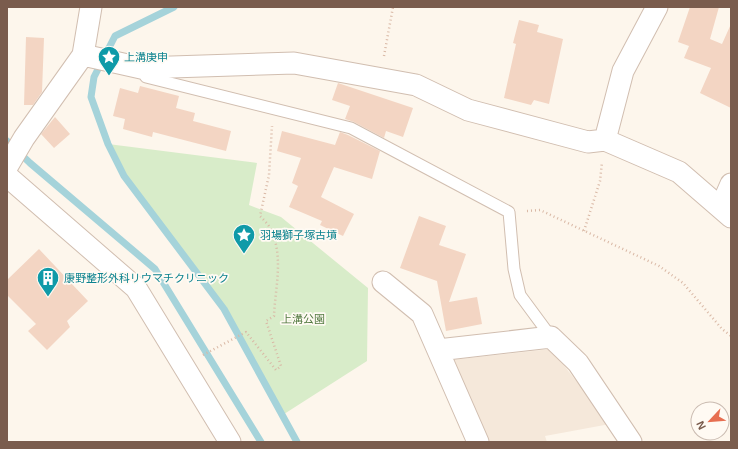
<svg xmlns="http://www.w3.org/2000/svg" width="738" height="449" font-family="Helvetica,'Noto Sans JP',sans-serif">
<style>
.residential{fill:#f5e8da}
.green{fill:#d8ecc9}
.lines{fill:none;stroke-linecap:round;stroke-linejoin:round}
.stream{stroke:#a5d3da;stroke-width:7}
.building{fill:#f3d5c3}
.service-casing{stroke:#d1beb0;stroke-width:13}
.minor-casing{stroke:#d1beb0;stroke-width:23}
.path{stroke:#d9b8a5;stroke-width:2.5;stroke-dasharray:1 3;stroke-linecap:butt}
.service{stroke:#fff;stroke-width:11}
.minor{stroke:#fff;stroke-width:21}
.labels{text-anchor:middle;stroke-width:3.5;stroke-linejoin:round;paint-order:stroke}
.culture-label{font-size:11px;fill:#0d838f;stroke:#fffaf3;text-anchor:start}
.park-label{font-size:11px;fill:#537a41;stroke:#fffaf3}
</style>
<rect width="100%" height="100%" fill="#fdf6ec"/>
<path class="residential" d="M551 349 610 424 545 436 547 442H486L451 360Z"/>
<path class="green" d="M108 144 257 163 249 205 281 217 368 288 367 361 281 416 224 309 124 176Z"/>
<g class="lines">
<path class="stream" d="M174 7 115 36 94 77 91 97 108 144 124 176 224 309 297 442
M7 141 30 163 155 269 261 442"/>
</g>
<path class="building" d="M690 7H719L710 39 722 44 731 24V108L700 93 711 68 684 58 689 46 678 42Z
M519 20 539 25 537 32 563 39 549 104 534 100 531 105 504 98 516 44 513 43Z
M26 37 44 38 42 92 33 105H24Z
M338 83 413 108 403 137 386 131 384 138 354 122 345 119 350 106 332 100Z
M140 86 179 96 176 108 195 113 193 121 231 131 226 151 153 132 152 137 123 129 125 119 113 116 120 88 138 93Z
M55 117 70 134 54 148 41 134Z
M282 131 335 145 340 132 348 135 380 151 372 179 334 167 321 197 354 214 343 236 320 225 322 221 289 207 298 186 292 183 301 158 277 151Z
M419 216 446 226 439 245 466 254 449 302 477 297 482 324 446 331 437 281 400 268Z
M39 249 88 301 67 321 70 327 47 350 28 331 36 324 7 295V280Z"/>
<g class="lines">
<g class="service-casing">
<path id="service" d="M141 69 146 77 351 128 509 212 514 269 520 295 551 337"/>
</g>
<g class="minor-casing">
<path id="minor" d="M83 55 141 68 294 63 416 85 468 110 588 142 605 140 679 172 731 217
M605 140 623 71 657 7
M7 167 24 138 83 55 91 7
M7 176 136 288 230 442
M721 207 731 184
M383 282 422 314 478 442
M438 350 551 337 578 363 631 442"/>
</g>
<path class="path" d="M384 56 393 7
M527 211 540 210 659 266 683 283 722 329 731 336
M584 231 600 181 602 162
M203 355 246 332 276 370 281 366 266 321 274 316C275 289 284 257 271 230 269 225 264 220 260 216L269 175 272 126"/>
<use href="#service" class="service"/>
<use href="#minor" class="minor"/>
</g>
<defs>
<g id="sight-pin" transform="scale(1.15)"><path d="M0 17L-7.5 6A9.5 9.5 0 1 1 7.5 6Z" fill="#0f9aa8" stroke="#fffaf3"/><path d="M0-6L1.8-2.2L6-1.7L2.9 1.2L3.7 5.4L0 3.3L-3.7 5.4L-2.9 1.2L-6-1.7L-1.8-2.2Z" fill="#fff"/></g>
<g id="building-pin" transform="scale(1.15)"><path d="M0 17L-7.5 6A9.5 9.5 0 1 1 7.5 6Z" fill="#0f9aa8" stroke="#fffaf3"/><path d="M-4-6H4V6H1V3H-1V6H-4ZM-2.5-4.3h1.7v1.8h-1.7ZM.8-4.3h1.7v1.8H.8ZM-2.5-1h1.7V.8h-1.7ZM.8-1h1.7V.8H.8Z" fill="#fff"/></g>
</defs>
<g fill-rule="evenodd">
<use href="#sight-pin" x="109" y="57"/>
<use href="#sight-pin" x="244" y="235"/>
<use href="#building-pin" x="48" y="278"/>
</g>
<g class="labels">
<g class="culture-label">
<text x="124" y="61">上溝庚申</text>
<text x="260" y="239">羽場獅子塚古墳</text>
<text x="64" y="282">康野整形外科リウマチクリニック</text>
</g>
<g class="park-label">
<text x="303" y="323">上溝公園</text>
</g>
</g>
<rect width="738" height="449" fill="none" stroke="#7a5c4d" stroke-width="16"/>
<g transform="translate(710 421) rotate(244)"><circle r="19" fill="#fffaf3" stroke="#cabbb1"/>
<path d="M0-3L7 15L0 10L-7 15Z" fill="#e76f51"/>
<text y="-6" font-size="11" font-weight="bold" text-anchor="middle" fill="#7a5c4d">N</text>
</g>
</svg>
